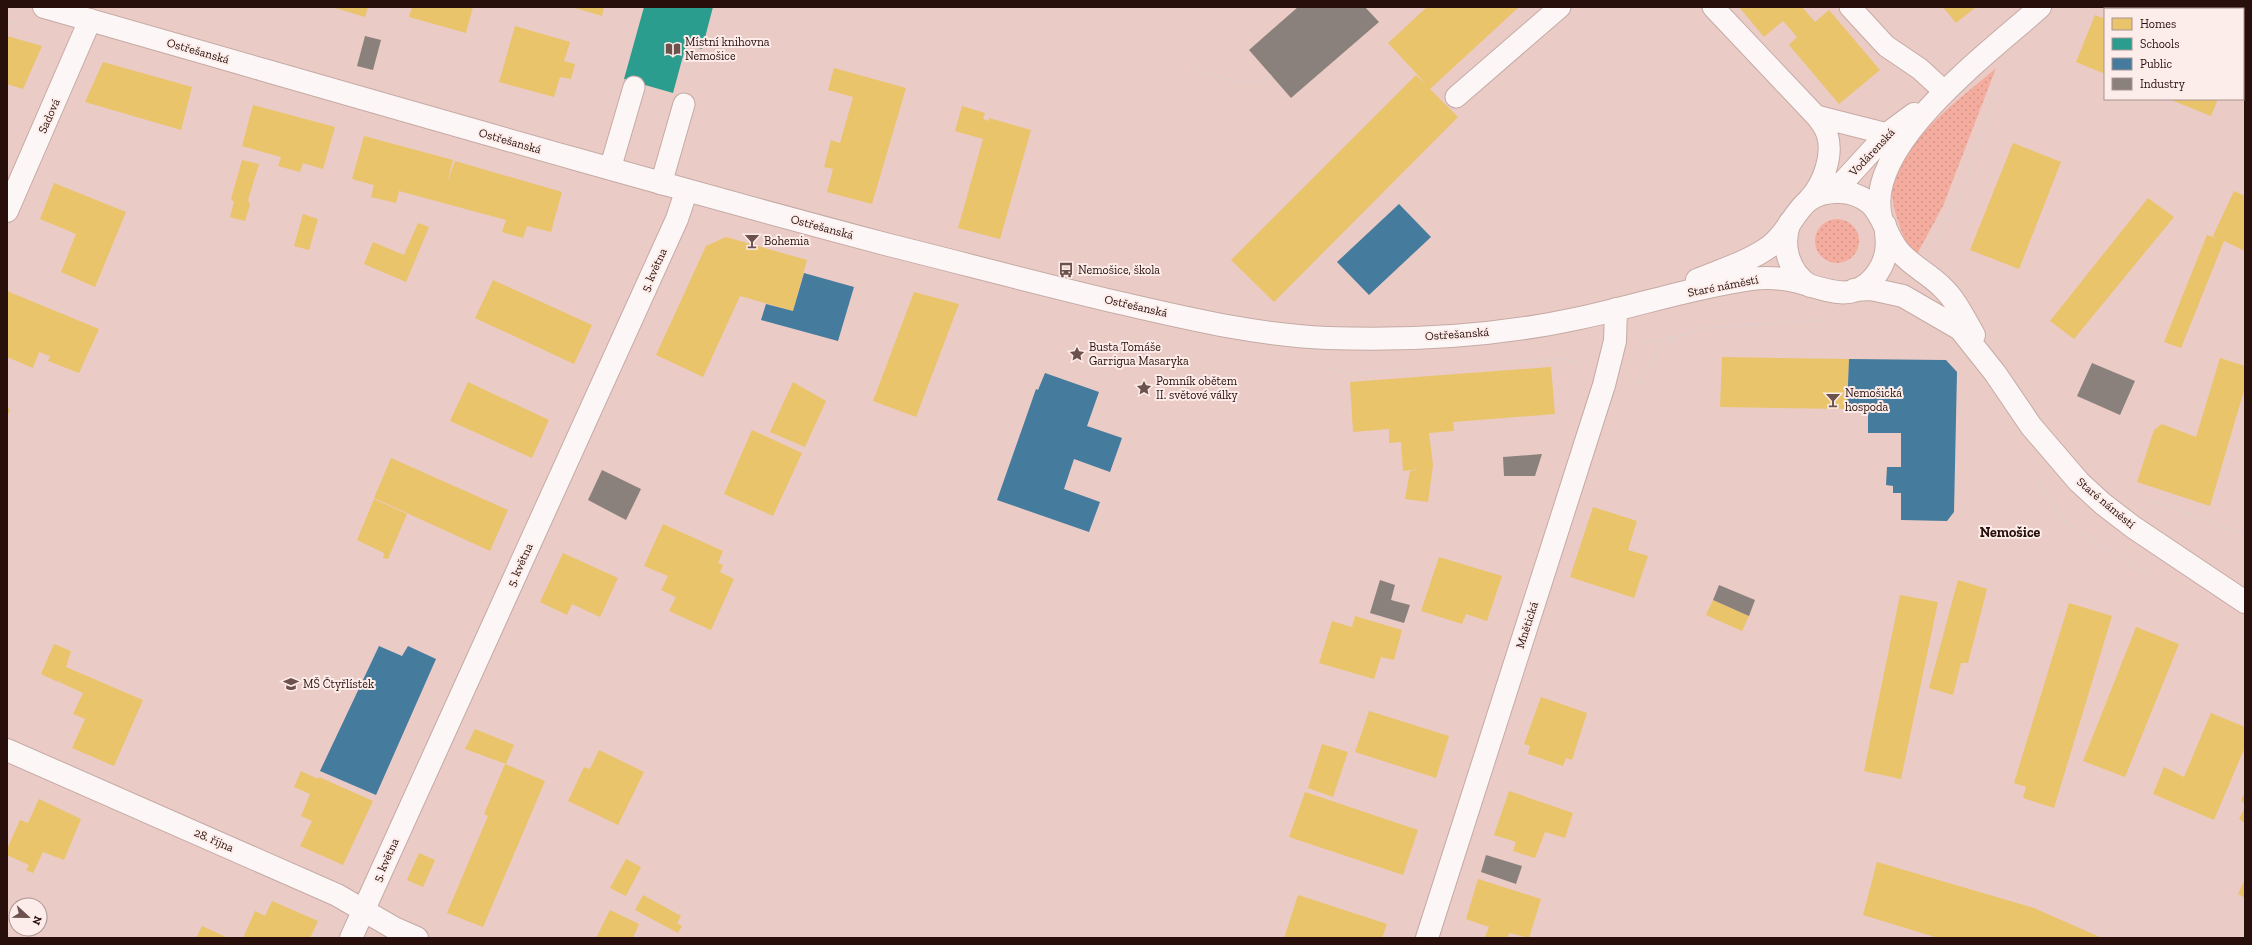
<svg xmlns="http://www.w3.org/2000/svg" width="2252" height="945" font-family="'Zilla Slab',serif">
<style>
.grass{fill:url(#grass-dots)}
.homes{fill:#e9c46a}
.schools{fill:#2a9d8f}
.public{fill:#457b9d}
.industry{fill:#8a817c}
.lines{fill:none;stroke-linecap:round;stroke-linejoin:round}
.lane-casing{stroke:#c5aaa5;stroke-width:23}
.street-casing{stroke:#c5aaa5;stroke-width:24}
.secondary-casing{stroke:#c5aaa5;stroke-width:24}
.path{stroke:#dbd0ce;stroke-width:2.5;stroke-dasharray:2 3;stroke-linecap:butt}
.lane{stroke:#fcf7f6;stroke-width:21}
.street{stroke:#fcf7f6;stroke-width:22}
.secondary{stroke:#fcf7f6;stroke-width:22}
.labels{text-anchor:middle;stroke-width:4;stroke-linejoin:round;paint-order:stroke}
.poi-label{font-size:12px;fill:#280f0b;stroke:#fdedea;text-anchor:start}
.street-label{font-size:12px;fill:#280f0b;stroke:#fdedea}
.quarter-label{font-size:14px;font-weight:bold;fill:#280f0b;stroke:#fdedea}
</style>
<defs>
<pattern id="grass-dots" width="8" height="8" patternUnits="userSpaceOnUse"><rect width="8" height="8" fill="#f4ac9e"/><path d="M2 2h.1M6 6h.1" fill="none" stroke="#d19387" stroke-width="1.8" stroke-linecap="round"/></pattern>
</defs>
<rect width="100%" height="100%" fill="#ebcbc5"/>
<path class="grass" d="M1996 68 1943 206 1916 256C1906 245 1902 234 1898 221 1895 212 1892 201 1892 191 1894 146 1964 96 1996 68Z
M1815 241a22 22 0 1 1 44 0a22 22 0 1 1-44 0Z"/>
<path class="homes" d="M332 7H368L365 17Z
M412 7H473L466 33 409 17Z
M572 7H604L602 16Z
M1427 7H1519L1430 89 1458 117 1274 302 1231 260 1416 75 1427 85 1388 43Z
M1739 7H1802L1815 22 1829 10 1880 70 1839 104 1789 45 1797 37 1783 21 1764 37Z
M1943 7H1976L1956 23Z
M2095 15 2105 19V74L2076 62Z
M515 26 570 42 564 61 575 64 571 79 560 77 554 97 499 82Z
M7 36 42 46 23 89 7 84Z
M103 62 192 87 181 130 85 102Z
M834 68 906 88 872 204 827 192 833 169 824 167 831 140 840 143 853 97 828 90Z
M2169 99H2218L2211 116Z
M253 105 335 127 323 169 303 163 300 172 278 166 281 157 242 146Z
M962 106 985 113 983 119 988 121 989 118 1031 130 1000 239 958 228 983 139 955 131Z
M364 136 453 160 447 183 455 161 562 192 551 232 527 226 523 238 502 232 506 220 399 191 396 203 371 197 374 185 352 179Z
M2013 143 2061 162 2019 269 1970 250Z
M242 160 259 164 248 200 250 205 245 221 230 217 234 202 231 199Z
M54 183 126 212 95 287 61 272 76 234 40 219Z
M2234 191 2245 196V251L2224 241 2181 348 2164 342 2207 235 2219 239 2213 236Z
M2148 198 2174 217 2074 339 2050 321Z
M303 214 318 219 309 250 294 246Z
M418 223 429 227 406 282 364 264 373 242 404 255Z
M726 237 807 260 793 311 740 296 703 377 656 355 706 246Z
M493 280 592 325 574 364 475 318Z
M7 291 99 329 79 373 48 361 50 356 39 352 33 368 7 357Z
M914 292 959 304 916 417 873 401Z
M1722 357 1849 359 1847 409 1720 407Z
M2220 358 2245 366V387L2210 506 2137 482 2154 430 2162 424 2196 437Z
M1551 367 1555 414 1453 422 1454 431 1429 433 1433 465 1428 502 1405 499 1410 471 1420 469 1403 471 1401 442 1389 443V429L1353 432 1350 382Z
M468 382 549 420 532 458 450 421Z
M793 382 826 401 805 447 770 432Z
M7 408 10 409 7 417Z
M752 430 802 453 773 516 724 494Z
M391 458 508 510 490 551 374 498Z
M374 499 407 514 388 559 383 558 384 553 357 540Z
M1593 507 1637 521 1628 550 1648 556 1634 598 1570 577Z
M663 524 723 551 718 563 723 565 720 572 734 579 711 630 669 611 676 597 661 590 668 576 644 566Z
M563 553 618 578 600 617 572 604 567 615 540 602Z
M1439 557 1502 576 1487 621 1466 614 1462 624 1421 611Z
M1958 580 1987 589 1968 663H1961L1953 695 1929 688Z
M1900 595 1938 602 1901 779 1864 771Z
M1713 600 1749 616 1742 631 1706 615Z
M2069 603 2112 616 2054 808 2023 798 2026 787 2014 783Z
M1355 616 1402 630 1394 660 1381 657 1374 679 1319 663 1332 621 1352 627Z
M2136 627 2179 644 2125 777 2083 761Z
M54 644 71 651 66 667 143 700 114 766 72 748 85 719 73 714 83 693 59 682 60 678 58 682 41 674Z
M1541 697 1587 713 1572 760 1566 758 1563 766 1528 754 1530 746 1524 744Z
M1369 711 1449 736 1436 778 1355 752Z
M2211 713 2245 727V747L2214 820 2153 794 2164 767 2184 777Z
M475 729 514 745 506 764 465 749Z
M1322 744 1348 752 1333 797 1308 788Z
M599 750 644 772 618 825 568 801 584 767 590 769Z
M505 764 545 781 483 927 447 913 488 816 484 814Z
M301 771 318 779 319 777 373 801 343 865 300 846 312 821 301 816 310 794 294 787Z
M1509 791 1573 813 1565 838 1545 832 1535 858 1513 851 1516 842 1494 835Z
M1305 792 1418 830 1403 875 1289 837Z
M2245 792V805L2241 800Z
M39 799 81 819 64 860 43 852 33 873 26 870 29 865 7 855V849L20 820 28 823Z
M2245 807V823L2239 819Z
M419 853 435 860 423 887 407 880Z
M626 859 641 867 626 896 610 888Z
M1877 862 2034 908 2102 938H1938L1863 915Z
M1478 879 1541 899 1529 938 1509 933 1508 938H1488L1485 937 1489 927 1466 919Z
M2245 879V898L2238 894Z
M643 895 681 916 677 923 682 926 678 933 635 910Z
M1298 895 1387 924 1382 938H1284Z
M272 901 318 921 310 938H243L255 911 265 916Z
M610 910 639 924 633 938H596Z
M202 926 228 938H196Z"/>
<path class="schools" d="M644 7H713L702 49 686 45 673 93 624 79Z"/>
<path class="public" d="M1399 204 1431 237 1369 295 1337 262Z
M804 273 854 287 838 341 761 320 766 304 793 311Z
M1849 359 1946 360 1957 372 1954 512 1947 521 1901 520V493H1893V486L1886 485 1887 467H1901V433H1868V408L1847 409Z
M1045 373 1099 392 1087 426 1122 438 1110 472 1074 459 1064 489 1100 502 1089 532 997 500 1036 389 1038 390Z
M379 646 402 656 408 646 436 659 376 795 320 771Z"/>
<path class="industry" d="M1298 7H1365L1379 22 1291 98 1249 50Z
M365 36 381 40 373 70 357 66Z
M2092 363 2135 381 2120 415 2077 396Z
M1542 454 1535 476H1504L1503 457Z
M602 470 641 489 626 520 588 500Z
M1380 580 1395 585 1391 600 1410 605 1404 623 1370 613Z
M1719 585 1755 600 1749 616 1713 600Z
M1486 855 1522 866 1516 884 1481 872Z"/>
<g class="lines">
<g class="lane-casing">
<path id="lane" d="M1713 7 1816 116C1820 121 1825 127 1827 134 1834 155 1823 184 1809 199
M1850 7 1886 46 1920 69 1945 92
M1456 97 1560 7
M1816 116 1887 134
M610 169 634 87
M661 184 684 104"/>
</g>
<g class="street-casing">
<path id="street" d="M7 211 90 20
M7 750 337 895 394 928 417 938
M351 938 677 219 686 192
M1427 938 1604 385 1615 341 1616 309"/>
</g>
<g class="secondary-casing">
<path id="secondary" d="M44 7C325 87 606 170 889 245 965 264 1040 284 1116 302 1186 318 1255 335 1327 338 1411 341 1498 336 1580 318 1637 306 1693 287 1751 279 1767 277 1783 278 1799 282 1829 291 1856 304 1878 272 1888 257 1888 242 1885 225
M1823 193 1844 181 1887 134 1914 114
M1881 217C1863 144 1992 51 2040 7
M1790 222C1781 245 1788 272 1810 286
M1697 280C1721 270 1748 262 1769 247 1796 228 1796 190 1839 192 1850 192 1861 196 1870 203 1884 216 1886 236 1898 250 1910 265 1928 273 1942 287 1956 300 1964 318 1974 335
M1854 290 1871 289 1903 296 1960 329 1995 373 2031 426 2079 482 2103 504 2133 527 2245 602"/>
</g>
<path class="path" d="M7 21 19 24
M1197 70C1220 76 1250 91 1271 75
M687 75 695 47
M1935 243 1963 188 2001 82
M1645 343 1673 338 1703 328 1819 320
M1499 363 1562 359 1579 364
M1330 369 1351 374 1408 370
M1635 382 1639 384 1657 355 1673 338
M2036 480 2062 520 2145 574
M2148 499 2245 535
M2236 631 2245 637"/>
<use href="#lane" class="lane"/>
<use href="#street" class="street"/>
<use href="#secondary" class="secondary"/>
</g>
<defs>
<g id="library-bare" transform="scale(1.2)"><path d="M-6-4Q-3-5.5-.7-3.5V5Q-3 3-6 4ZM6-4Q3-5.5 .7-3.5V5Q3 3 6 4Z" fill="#6c514c" stroke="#fdedea" stroke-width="2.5" paint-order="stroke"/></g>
<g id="bar-bare" transform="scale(1.2)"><path d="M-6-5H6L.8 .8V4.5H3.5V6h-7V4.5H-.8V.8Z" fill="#6c514c" stroke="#fdedea" stroke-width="2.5" paint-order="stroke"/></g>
<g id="bus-bare" transform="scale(1.2)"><path d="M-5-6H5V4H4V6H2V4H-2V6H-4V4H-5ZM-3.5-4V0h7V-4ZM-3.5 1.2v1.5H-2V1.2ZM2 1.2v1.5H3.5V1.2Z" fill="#6c514c" stroke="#fdedea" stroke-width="2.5" paint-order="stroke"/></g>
<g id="sight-bare" transform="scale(1.2)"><path d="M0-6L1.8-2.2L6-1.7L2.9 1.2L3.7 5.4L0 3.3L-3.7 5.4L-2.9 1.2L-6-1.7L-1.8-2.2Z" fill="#6c514c" stroke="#fdedea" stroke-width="2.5" paint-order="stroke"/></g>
<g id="school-bare" transform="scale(1.2)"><path d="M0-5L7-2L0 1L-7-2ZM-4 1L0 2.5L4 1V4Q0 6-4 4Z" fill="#6c514c" stroke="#fdedea" stroke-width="2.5" paint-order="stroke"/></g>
</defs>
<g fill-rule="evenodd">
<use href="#library-bare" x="673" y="49"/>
<use href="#bar-bare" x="752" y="241"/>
<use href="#bus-bare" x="1066" y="270"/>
<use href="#sight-bare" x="1077" y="354"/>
<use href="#sight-bare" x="1144" y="388"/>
<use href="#bar-bare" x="1833" y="400"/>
<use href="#school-bare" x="291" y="684"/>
</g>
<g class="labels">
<g class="poi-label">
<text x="685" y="46">Místní knihovna<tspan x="685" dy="14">Nemošice</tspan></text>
<text x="764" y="245">Bohemia</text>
<text x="1078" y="274">Nemošice, škola</text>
<text x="1089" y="351">Busta Tomáše<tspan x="1089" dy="14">Garrigua Masaryka</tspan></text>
<text x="1156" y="385">Pomník obětem<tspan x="1156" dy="14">II. světové války</tspan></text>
<text x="1845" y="397">Nemošická<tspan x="1845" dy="14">hospoda</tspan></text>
<text x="303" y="688">MŠ Čtyřlístek</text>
</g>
<g class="street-label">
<text transform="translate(198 51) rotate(16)" y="4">Ostřešanská</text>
<text transform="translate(49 116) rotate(-66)" y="4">Sadová</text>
<text transform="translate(510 141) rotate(16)" y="4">Ostřešanská</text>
<text transform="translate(1872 152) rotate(-47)" y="4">Vodárenská</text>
<text transform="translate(822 227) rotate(15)" y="4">Ostřešanská</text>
<text transform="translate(654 270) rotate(-66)" y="4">5. května</text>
<text transform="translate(1723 286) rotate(-11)" y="4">Staré náměstí</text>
<text transform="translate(1136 306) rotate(13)" y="4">Ostřešanská</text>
<text transform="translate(1457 334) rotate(-4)" y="4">Ostřešanská</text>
<text transform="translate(2106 503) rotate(40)" y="4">Staré náměstí</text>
<text transform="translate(520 565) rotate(-66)" y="4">5. května</text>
<text transform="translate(1527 625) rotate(-72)" y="4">Mnětická</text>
<text transform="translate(214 840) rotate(24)" y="4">28. října</text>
<text transform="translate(386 860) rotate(-66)" y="4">5. května</text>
</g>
<g class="quarter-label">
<text x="2010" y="537">Nemošice</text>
</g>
</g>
<rect width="2252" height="945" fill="none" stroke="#280f0b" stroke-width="16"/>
<rect x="2104" y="8" width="140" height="92" fill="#fdedea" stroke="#a89491"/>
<rect x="2112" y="18" width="20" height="12" fill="#e9c46a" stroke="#a89491"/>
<text x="2140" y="28" font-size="12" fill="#280f0b">Homes</text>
<rect x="2112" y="38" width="20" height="12" fill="#2a9d8f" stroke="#a89491"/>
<text x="2140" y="48" font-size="12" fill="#280f0b">Schools</text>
<rect x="2112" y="58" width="20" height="12" fill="#457b9d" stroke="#a89491"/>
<text x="2140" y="68" font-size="12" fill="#280f0b">Public</text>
<rect x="2112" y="78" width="20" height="12" fill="#8a817c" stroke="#a89491"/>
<text x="2140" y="88" font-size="12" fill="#280f0b">Industry</text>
<g transform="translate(28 917) rotate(112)"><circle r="19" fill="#fdedea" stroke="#a89491"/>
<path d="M0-3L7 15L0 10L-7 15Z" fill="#6c514c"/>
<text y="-6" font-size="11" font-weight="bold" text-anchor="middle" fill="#280f0b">N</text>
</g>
</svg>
